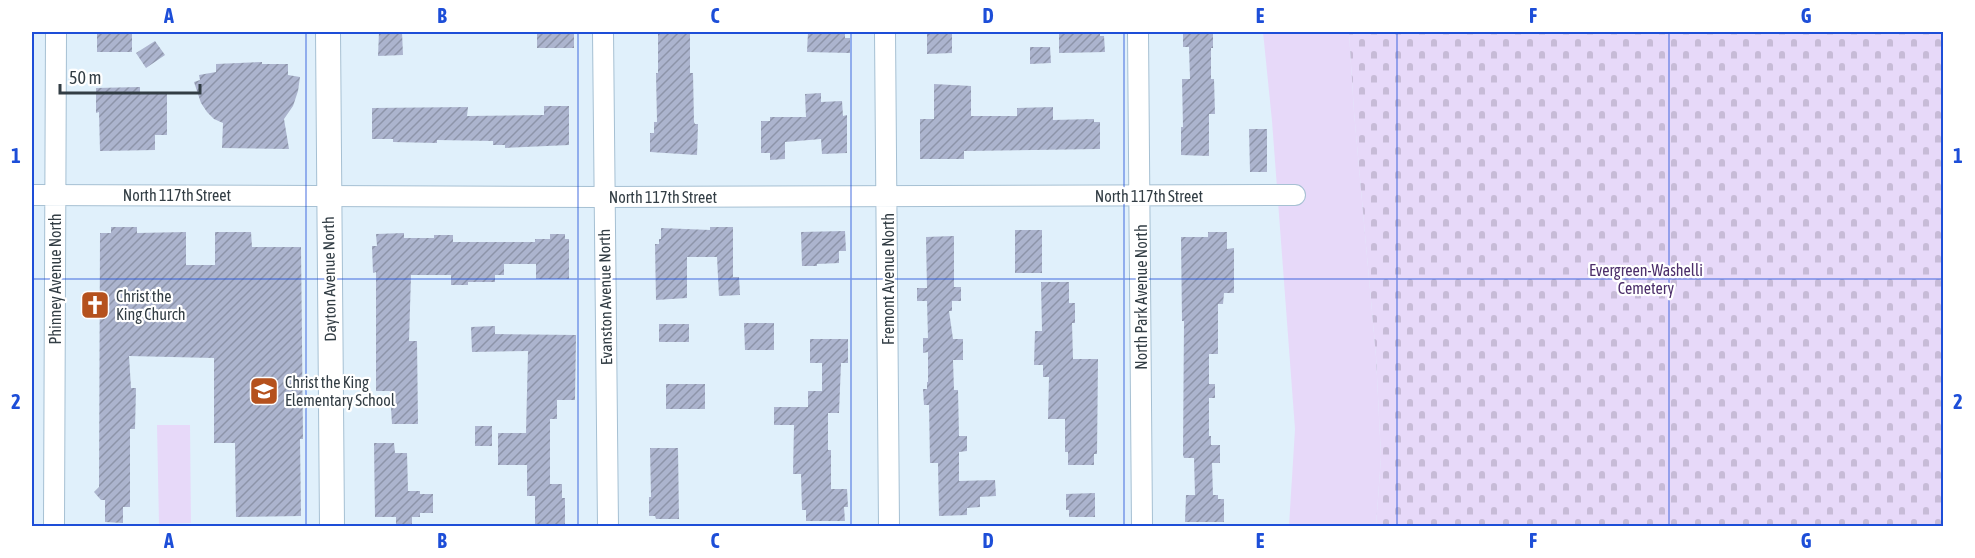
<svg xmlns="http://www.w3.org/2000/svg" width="1975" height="558" font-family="'Asap Condensed',sans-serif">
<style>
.green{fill:#e7d9f9}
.cemetery{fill:url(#cemetery-stones)}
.building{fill:url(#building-hatch)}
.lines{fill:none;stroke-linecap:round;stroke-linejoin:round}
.minor-casing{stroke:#a6c0d3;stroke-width:22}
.tertiary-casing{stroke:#a6c0d3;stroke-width:26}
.minor{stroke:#fff;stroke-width:20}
.tertiary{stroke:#fff;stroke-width:24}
.grid{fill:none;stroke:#1d4ed8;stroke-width:1.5;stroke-opacity:0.55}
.labels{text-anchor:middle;stroke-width:4.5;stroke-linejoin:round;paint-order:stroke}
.street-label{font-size:16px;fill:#323d44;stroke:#fff}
.park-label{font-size:16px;fill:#4c2e6a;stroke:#fff}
.poi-label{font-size:16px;fill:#323d44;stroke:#fff;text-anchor:start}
.neatline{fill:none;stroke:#1d4ed8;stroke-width:2}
.grid-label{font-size:20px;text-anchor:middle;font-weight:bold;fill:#1d4ed8}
</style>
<defs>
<pattern id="cemetery-stones" width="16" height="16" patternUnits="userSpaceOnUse" patternTransform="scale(1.5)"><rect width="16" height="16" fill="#e7d9f9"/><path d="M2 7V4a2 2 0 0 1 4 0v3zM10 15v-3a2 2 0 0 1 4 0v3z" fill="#c7bbd7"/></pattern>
<pattern id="building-hatch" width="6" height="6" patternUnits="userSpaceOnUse" patternTransform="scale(1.5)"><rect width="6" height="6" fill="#acb4ce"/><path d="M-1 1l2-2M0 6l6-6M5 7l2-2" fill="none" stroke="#8d94a9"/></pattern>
</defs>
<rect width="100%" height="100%" fill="#e0f0fb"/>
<path class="green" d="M1263 32H1349L1354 112 1376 356 1381 457 1376 526H1289L1295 429 1272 121Z
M157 425H190L191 523 159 524Z"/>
<path class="cemetery" d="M1349 32H1943V526H1376L1381 457 1376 356 1354 112Z"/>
<path class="building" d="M97 32 132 33V52H97Z
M379 32H402L403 55 378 56Z
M537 32H574V48H537Z
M658 32H690V73H693L694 122 695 124H698L697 155 650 152V133H654V122H657L656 73H658Z
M808 32H845V38H850V53L807 52Z
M927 32H952V53L927 54Z
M1059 32H1100V36H1104L1105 52 1059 53Z
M1183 32H1213V48H1211V79H1214L1215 114H1209V156L1181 155V127H1183L1182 79H1190L1189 47H1183Z
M155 41 165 55 146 68 136 53Z
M1030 47H1050L1051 63 1030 64Z
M262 62V64H288V75L300 77 298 91 293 106 284 119 289 149 222 148 223 123 214 119 207 112 201 103 194 82 200 80 199 75 216 72V64Z
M934 84 971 86V116H1017V108L1053 107V120L1094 119V122H1100V149L964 151V159H920V119H934Z
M140 87V94H167V135H155V150L100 151 99 112 96 113V88Z
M821 93V102L842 101 843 116 847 115V153L822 154 821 139 785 142V159L770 160V153H761V121H770V117H806L805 94Z
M544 106H569V145L505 148V145H493V141L437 140V143L393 142V139H372V108L468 107 467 116 544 115Z
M1249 129H1267V172H1250Z
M111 227H137V233L186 232V265H215V232H251L252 247H301L303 439H300L301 516 236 517 235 443H214V358L129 356 131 388H136L135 429H130V507H123V523L105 522V500H101L94 492 99 487 100 233H111Z
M710 227H733V277H739L740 295 719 296 717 257H687V298L656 300 655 244H659V239H661V228L710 230Z
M1015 230H1042V273H1015Z
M845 231 846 251H839V263L817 264V266H802L801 232Z
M1208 232H1227V249L1234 248V293H1224L1223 304H1218V354H1209V384H1215V398H1209V436H1211V445H1220V463H1212L1213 495H1218V499H1224V522H1185L1186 495H1195L1194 458H1184L1183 455 1184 321H1182L1181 237H1208Z
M404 233V238H434V235H453V242H535V239H550V234H565V239H569V279H536V264H504V275H495V282H468V285H451V275H411L409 341H417L418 424H392L390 391H376V272L373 273 372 246H377L376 234Z
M954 236V287H961V301H952V311H949L953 339H963V360H953L954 390H958L959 436H967V451L959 452V481L995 480 996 496 980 497V507L967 508V515L939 516 938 463H930L929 405H924L923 389H927V382H928V352L923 353V338H928L927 301H917V288H927L926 237Z
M1041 282H1069V303H1075V323H1072L1073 359H1098L1097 454H1094V465H1068V452H1065V419H1048L1049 377H1043V365H1034L1035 331H1042Z
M744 323H774V350H745Z
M659 324H689V342H659Z
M495 326V334L576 335 575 400H557V419H550V484H562V498H565V524H535V496H527V465H498V433H526L528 351 472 352 471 327Z
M810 339H848V363H841L839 413H828V450H831V489H847L848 507H844L845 521H806V510H802L801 474H793L794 425H774V407H808V391H822V363H810Z
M666 384H705V409H666Z
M475 426H492V446H475Z
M374 443H394L395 453H407L408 491H420V494H433V513H420V517H412V526H396V517H375Z
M650 448H678L679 519H656L655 516H649V497H651Z
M1095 493V517H1069V510H1066V494Z"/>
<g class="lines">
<g class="minor-casing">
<path id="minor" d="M603 32 608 526
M885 32 889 526
M1138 32 1142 526
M32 195 604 197 1295 195
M54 526 56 32"/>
</g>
<g class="tertiary-casing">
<path id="tertiary" d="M328 32 332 526"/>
</g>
<use href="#minor" class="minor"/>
<use href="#tertiary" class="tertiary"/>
</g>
<path class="grid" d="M306 32V526M578 32V526M851 32V526M1124 32V526M1397 32V526M1669 32V526M32 279H1944"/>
<defs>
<g id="church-square" transform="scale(1.5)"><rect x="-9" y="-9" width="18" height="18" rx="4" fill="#b5511d" stroke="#fff"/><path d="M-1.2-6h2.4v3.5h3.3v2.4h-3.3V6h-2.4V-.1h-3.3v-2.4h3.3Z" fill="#fff"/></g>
<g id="school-square" transform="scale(1.5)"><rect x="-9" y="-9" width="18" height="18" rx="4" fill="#b5511d" stroke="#fff"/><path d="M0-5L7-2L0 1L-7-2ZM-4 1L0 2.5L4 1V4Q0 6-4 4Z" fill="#fff"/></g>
</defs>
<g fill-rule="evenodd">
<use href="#church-square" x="95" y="305"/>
<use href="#school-square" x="264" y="391"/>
</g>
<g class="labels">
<g class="street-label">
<text x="177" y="201">North 117th Street</text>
<text x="1149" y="202">North 117th Street</text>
<text x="663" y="203">North 117th Street</text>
<text transform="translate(55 279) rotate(-90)" y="6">Phinney Avenue North</text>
<text transform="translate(329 279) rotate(-91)" y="6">Dayton Avenue North</text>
<text transform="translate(888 279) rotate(-90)" y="6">Fremont Avenue North</text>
<text transform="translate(605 297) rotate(-91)" y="6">Evanston Avenue North</text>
<text transform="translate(1141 297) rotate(-90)" y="6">North Park Avenue North</text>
</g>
<g class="park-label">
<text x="1646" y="276">Evergreen-Washelli<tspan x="1646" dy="18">Cemetery</tspan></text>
</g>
<g class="poi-label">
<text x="116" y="302">Christ the<tspan x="116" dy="18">King Church</tspan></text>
<text x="285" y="388">Christ the King<tspan x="285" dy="18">Elementary School</tspan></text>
</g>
</g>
<rect width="1975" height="558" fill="none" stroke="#ffffff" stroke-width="66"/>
<path d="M60 84v9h140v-9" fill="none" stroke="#323d44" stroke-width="3"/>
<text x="69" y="84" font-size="18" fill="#323d44" stroke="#ffffff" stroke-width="4.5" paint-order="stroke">50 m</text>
<rect x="33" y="33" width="1909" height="492" class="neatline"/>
<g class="grid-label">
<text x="169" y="23">A</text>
<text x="442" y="23">B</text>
<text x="715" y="23">C</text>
<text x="988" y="23">D</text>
<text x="1260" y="23">E</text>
<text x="1533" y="23">F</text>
<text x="1806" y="23">G</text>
<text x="16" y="163">1</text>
<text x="1958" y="163">1</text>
<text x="16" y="409">2</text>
<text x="1958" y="409">2</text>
<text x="169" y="548">A</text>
<text x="442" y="548">B</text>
<text x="715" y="548">C</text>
<text x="988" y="548">D</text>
<text x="1260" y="548">E</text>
<text x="1533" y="548">F</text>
<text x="1806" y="548">G</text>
</g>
</svg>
